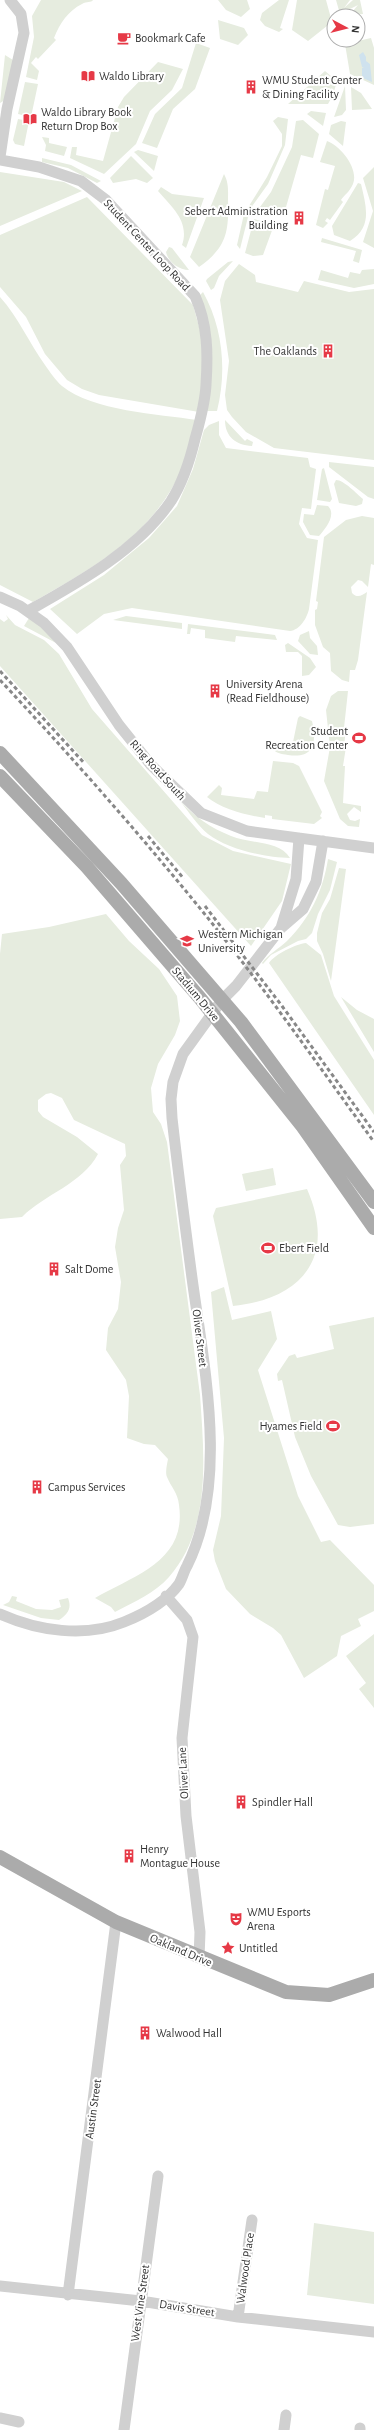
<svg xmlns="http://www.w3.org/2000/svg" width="374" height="2430" font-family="'Alegreya Sans',sans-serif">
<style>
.green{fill:#e6ecdf}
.water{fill:#cfe2ee}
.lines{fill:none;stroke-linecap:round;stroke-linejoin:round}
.minor{stroke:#d0d0d0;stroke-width:11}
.major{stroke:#ababab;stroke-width:14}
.rail{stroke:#888;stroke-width:3;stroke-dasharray:4 3;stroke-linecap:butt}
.labels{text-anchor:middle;stroke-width:4;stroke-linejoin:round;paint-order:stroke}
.poi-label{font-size:12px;fill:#333;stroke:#fff;text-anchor:start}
.street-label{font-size:12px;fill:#333;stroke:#fff}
</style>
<rect width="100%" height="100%" fill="#fff"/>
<path class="green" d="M41 0H93C91 3 87 1 82 4 68 11 60 23 54 38L56 40 38 59 36 57 31 63 39 71 37 80 26 77 34 37 32 16Z
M218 0H247L250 9 241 17 226 10Z
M279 0H289L280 28 283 29 279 32 265 26 260 20 262 13Z
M297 0H326L332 22 308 41 292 30Z
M336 0H350L344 8 353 0H360L363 14 341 16 352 12 358 5 340 14Z
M218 20 244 28 248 35 238 45 220 39Z
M371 38 374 48V85L350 74 345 44Z
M196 43 210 48 195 89 173 109 157 148 142 143 155 114 182 88Z
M5 55 13 60 5 100 0 103Z
M158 62 183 69 172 90 150 111 136 144 104 174 70 158 72 147H77L76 155 103 161 118 107 124 97Z
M325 71 337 81 333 95 328 104H288Z
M25 82 38 84 31 117 18 114Z
M345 86 346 110 342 115 334 117Z
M351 87 361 93 372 109 352 110Z
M311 111 326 113 323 126 307 114Z
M278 117 288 119 285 145 268 184 250 209 240 249 237 245 244 214 267 177 282 146V134L273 121Z
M18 119 29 121 24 146 15 144 13 140Z
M303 120 319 134 313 158 301 155 284 214 279 216 260 211V207L271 192 292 147 296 121Z
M341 121 346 122 343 146 329 134 331 125Z
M42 137 49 138V143L67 147 64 156 45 151 46 145Z
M327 141C341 146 359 169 353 184 349 193 344 195 341 200L343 202 330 220 327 218 325 221 328 223 323 228 316 225 325 189 328 190 335 166 320 162Z
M138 150 158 156 154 171 134 152Z
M131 156 153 178 147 183 136 179 113 183 110 178Z
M42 158 71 165 101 181 97 183 68 168 42 162Z
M374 167V248L363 242 373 211 363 178Z
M0 172 64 182 82 191 0 226Z
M224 174C229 183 228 191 228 201 229 233 226 248 199 267L190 257Z
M358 183 361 184C366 206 373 227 350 241L334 235 332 226Z
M161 187 172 194 204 198 186 248 182 245C190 222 172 207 158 191Z
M87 197 193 305 203 341V367L199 412 99 395 82 389 67 380 45 354 26 317 0 287V235Z
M254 219 274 225 263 255 253 256 245 253Z
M322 238 362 250 359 263 353 261 356 251 321 242Z
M169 247 172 248 189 270C179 270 168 262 166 252Z
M233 261 219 276 214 288 211 290 206 281 207 279 228 262Z
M239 264 255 275 256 282 298 292 304 281 349 292 374 289V460L274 448 246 432 232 417 227 410 225 395 229 361 220 300 225 281Z
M374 269V284L354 288 318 280 321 270 348 278 350 272 360 274 362 270Z
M203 292C223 328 227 371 217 411H207L200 295Z
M0 297C19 318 29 343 45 365 50 372 56 381 62 386 93 411 158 414 197 420 192 436 189 454 182 469 151 537 94 567 33 602L0 585Z
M225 420 245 441 247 439 253 442 252 446C236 445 225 437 225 420Z
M219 421V435L226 448 308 458 310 467 316 469 311 509 302 508 299 524 307 538 318 540 309 609C307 618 300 630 290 631L132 608 104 614 77 634 50 609 104 575 149 538 177 506 193 469 204 430 209 425Z
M329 462 374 467V499L368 497 329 467Z
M324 468 332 499 330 502 317 500 322 469Z
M336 480C344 480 357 494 363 499L362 504 356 506 339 503 334 484Z
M317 505 328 506C337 515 325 529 319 536L310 535 303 522 304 514 314 515Z
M362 516 374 518V565L371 564 368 587 362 581 358 580 351 587 352 593C358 599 362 595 367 592L358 660 355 670H350L349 682 342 680 331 671 330 653 323 647 315 625V610L317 609 318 602 316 601 324 537 346 520Z
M6 615 15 625 44 640 59 654 92 709 202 835 233 851 291 864 282 901 251 946 0 666V619L4 622 8 619Z
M126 616 182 623V629L113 620Z
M29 618 44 629 56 643 24 626Z
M188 624 275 635 277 640 236 636 235 642 205 638V630L191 628 190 634H187Z
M309 631 310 638 317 646 318 655 310 654 298 641 300 635Z
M288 643 310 658 316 667 309 675 302 676V656L298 652H286L285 645Z
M338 691H348L344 728H346L344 747H346L343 766H345L343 803 361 806V812L354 807 347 814 350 820 355 821 360 819 359 827 348 826 340 819 324 781 330 747 326 710 331 696Z
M300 716 312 721C317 743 314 759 288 755 281 754 276 753 271 748L273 743 283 748 293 742 298 718Z
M273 761 293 763 299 766 322 812 320 816 322 818 314 824 272 819V816L265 815V818C246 815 221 809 207 797L219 785 222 788 221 795 254 799 257 791 268 792Z
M180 801C195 817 211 828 231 836 249 844 279 840 290 858 266 858 227 849 208 834 197 825 189 812 180 801Z
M328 859 337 862 330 890 318 914 312 933 306 939 298 941 271 955 263 964 262 963C268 954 279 949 287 941 310 918 323 891 328 859Z
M339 868 346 869 331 981 323 954 317 941V933L322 913 330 899Z
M106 914 129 941 159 969 177 996 180 1021 175 1035 158 1064 151 1088 153 1112 161 1124 167 1142 200 1395C204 1455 212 1528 169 1577 155 1593 134 1602 115 1612L111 1607 95 1598C135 1575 187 1561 179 1505 178 1493 171 1487 167 1477 165 1473 167 1464 168 1459L155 1445 144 1444 127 1438 129 1396 126 1380 106 1350 108 1328 118 1309 121 1282 115 1247 118 1228 124 1210 120 1165 126 1156 125 1144 74 1120 62 1098 51 1093 46 1094 38 1100V1111L43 1117 77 1137 98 1154C82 1184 45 1194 22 1217L0 1219V954L2 934 49 927Z
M306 943 321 955 334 996 374 1060V1115L269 963C275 954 296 944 306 943Z
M341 997 357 1010 374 1019V1052Z
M273 1168 276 1185 246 1191 242 1174Z
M307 1189C337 1257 302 1299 233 1306L213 1216 216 1208Z
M224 1287 232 1320 271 1311 277 1339 258 1370 298 1496 321 1542 330 1540 374 1585V1611L358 1619 361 1626 341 1636 337 1656 304 1678 281 1635 273 1628 250 1614 226 1589 215 1561 213 1550 221 1516 224 1438 211 1292Z
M374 1317V1524L350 1527 338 1525 311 1476 295 1437 282 1380 278 1381 277 1374 289 1356 295 1354 297 1358 334 1349 329 1326Z
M12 1596 17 1597 16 1601 36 1609 52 1610 61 1607 59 1600 68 1598C72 1608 68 1614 59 1620L41 1618 3 1605 9 1602Z
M374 1634V1708L359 1689 366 1683 346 1656Z
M314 2223 374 2232V2304L307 2295Z"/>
<path class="water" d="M363 52 366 57V61L370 64 372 82 363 78 364 77 362 76V68L364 67H362L359 55Z"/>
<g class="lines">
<path class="minor" d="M0 157 7 109 24 33 21 14 10 0
M0 160 39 167 81 181 106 200 195 296C208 325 208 354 206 385 205 404 200 421 195 439 190 460 183 482 171 501 138 550 78 583 28 611
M0 597 20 606 44 623 67 647 119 725 151 765 201 813 247 831 374 848
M281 928 296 879 299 838
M166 1596 187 1620 193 1637 182 1738 186 1816 200 1932 199 1958
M0 1614C38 1631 85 1638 124 1622 144 1614 166 1602 179 1584 182 1579 184 1571 187 1566 229 1482 204 1367 192 1278 185 1225 178 1171 172 1118L171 1099 173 1082 183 1054 222 1000 236 986 281 928 303 909 316 882 323 841
M0 2286 141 2301 238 2317 374 2332
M68 2295 116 1922
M238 2317 252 2220
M0 2418 19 2422
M124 2430 158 2176
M284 2430 286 2415
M360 2430V2428"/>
<path class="major" d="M0 753 121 883 241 1022 374 1202
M0 776 87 867 200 998 303 1127 374 1228
M0 1857 116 1922 286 1992 329 1995 374 1980"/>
<path class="rail" d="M0 671 85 764
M0 680C70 755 138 832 203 912 263 986 318 1065 374 1142
M148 836 184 879
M205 906 282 1006 374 1132"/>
</g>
<defs>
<g id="cafe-bare" transform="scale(1.08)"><path d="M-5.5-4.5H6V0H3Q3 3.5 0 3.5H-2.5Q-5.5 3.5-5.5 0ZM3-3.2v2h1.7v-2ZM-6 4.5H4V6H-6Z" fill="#e63946" stroke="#fff" stroke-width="2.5" paint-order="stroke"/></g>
<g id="library-bare" transform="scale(1.08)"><path d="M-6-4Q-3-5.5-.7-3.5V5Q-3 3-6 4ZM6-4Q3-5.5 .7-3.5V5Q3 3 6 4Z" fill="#e63946" stroke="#fff" stroke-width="2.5" paint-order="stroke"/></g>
<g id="building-bare" transform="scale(1.08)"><path d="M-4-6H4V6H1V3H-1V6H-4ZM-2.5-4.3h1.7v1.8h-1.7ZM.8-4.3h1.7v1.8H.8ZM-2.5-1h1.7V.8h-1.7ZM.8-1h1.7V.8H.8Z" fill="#e63946" stroke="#fff" stroke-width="2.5" paint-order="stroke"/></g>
<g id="stadium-bare" transform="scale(1.08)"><path d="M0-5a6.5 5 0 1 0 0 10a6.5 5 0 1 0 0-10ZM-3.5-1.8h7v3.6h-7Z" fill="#e63946" stroke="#fff" stroke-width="2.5" paint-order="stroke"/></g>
<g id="university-bare" transform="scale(1.08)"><path d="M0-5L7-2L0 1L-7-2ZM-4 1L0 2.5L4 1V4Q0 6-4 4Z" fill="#e63946" stroke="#fff" stroke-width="2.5" paint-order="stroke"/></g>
<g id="theatre-bare" transform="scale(1.08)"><path d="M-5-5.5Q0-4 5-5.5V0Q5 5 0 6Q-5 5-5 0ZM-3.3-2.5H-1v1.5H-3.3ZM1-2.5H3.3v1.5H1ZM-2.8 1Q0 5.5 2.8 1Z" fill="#e63946" stroke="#fff" stroke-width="2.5" paint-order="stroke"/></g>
<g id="sight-bare" transform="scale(1.08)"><path d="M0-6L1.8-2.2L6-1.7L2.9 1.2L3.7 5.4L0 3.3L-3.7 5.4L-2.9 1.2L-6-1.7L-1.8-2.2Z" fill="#e63946" stroke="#fff" stroke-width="2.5" paint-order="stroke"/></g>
</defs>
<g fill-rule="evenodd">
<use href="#cafe-bare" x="124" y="38"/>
<use href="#library-bare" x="88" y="76"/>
<use href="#building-bare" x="251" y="87"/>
<use href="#library-bare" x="30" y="119"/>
<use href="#building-bare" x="299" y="218"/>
<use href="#building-bare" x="328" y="351"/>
<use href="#building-bare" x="215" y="691"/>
<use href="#stadium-bare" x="359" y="738"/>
<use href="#university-bare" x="187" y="941"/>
<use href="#stadium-bare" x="268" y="1248"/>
<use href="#building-bare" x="54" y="1269"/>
<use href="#stadium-bare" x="333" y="1426"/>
<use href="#building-bare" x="37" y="1487"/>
<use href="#building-bare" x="241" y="1802"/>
<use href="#building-bare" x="129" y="1856"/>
<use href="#theatre-bare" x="236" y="1919"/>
<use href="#sight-bare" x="228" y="1948"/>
<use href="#building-bare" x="145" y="2033"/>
</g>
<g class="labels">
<g class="poi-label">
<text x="135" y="42">Bookmark Cafe</text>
<text x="99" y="80">Waldo Library</text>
<text x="262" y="84">WMU Student Center<tspan x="262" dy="14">&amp; Dining Facility</tspan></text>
<text x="41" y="116">Waldo Library Book<tspan x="41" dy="14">Return Drop Box</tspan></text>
<text x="288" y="215" text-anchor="end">Sebert Administration<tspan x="288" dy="14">Building</tspan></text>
<text x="317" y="355" text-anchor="end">The Oaklands</text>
<text x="226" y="688">University Arena<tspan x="226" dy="14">(Read Fieldhouse)</tspan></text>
<text x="348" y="735" text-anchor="end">Student<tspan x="348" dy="14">Recreation Center</tspan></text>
<text x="198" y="938">Western Michigan<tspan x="198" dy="14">University</tspan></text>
<text x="279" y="1252">Ebert Field</text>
<text x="65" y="1273">Salt Dome</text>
<text x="322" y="1430" text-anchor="end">Hyames Field</text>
<text x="48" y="1491">Campus Services</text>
<text x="252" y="1806">Spindler Hall</text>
<text x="140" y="1853">Henry<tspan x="140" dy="14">Montague House</tspan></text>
<text x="247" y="1916">WMU Esports<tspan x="247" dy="14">Arena</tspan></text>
<text x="239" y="1952">Untitled</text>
<text x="156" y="2037">Walwood Hall</text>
</g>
<g class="street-label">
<text transform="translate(147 245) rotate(47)" y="4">Student Center Loop Road</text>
<text transform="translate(158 770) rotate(48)" y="4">Ring Road South</text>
<text transform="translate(196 994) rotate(50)" y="4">Stadium Drive</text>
<text transform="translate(200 1338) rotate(83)" y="4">Oliver Street</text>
<text transform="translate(183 1773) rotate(-93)" y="4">Oliver Lane</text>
<text transform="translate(181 1950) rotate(23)" y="4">Oakland Drive</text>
<text transform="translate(93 2109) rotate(-82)" y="4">Austin Street</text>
<text transform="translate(245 2268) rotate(-82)" y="4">Walwood Place</text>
<text transform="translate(140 2303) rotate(-82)" y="4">West Vine Street</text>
<text transform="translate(187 2308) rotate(9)" y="4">Davis Street</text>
</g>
</g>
<g transform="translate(346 28) rotate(97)"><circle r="19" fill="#ffffff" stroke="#adadad"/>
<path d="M0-3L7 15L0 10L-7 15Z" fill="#e63946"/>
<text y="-6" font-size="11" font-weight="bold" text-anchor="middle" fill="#333333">N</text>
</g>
</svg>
